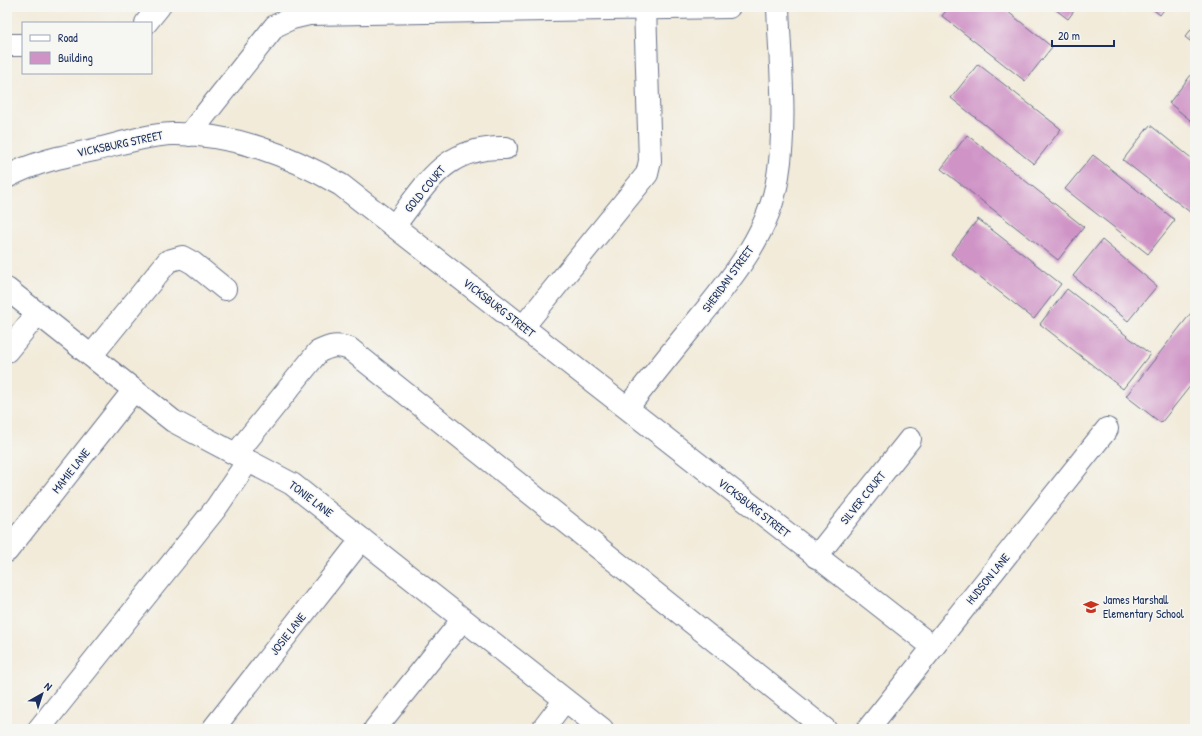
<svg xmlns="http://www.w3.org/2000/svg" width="1202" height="736" font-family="'Patrick Hand',sans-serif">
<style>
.building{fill:#cf93c6}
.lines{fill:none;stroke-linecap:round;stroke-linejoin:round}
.minor-casing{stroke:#667189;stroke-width:24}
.minor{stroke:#fff;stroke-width:22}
.labels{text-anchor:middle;stroke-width:3;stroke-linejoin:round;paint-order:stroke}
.street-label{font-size:12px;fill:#1b2f5e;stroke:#f6f6f2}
.poi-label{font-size:12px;fill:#1b2f5e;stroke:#f6f6f2;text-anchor:start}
</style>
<rect width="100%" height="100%" fill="#f6f6f2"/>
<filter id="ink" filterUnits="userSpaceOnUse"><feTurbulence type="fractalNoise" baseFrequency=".025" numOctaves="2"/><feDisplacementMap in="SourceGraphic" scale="8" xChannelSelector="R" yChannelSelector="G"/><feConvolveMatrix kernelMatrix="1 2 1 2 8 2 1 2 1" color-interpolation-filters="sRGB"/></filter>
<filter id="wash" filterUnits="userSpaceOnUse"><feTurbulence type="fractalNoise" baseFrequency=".012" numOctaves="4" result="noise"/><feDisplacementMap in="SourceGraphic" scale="16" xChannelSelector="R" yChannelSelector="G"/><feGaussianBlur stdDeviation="0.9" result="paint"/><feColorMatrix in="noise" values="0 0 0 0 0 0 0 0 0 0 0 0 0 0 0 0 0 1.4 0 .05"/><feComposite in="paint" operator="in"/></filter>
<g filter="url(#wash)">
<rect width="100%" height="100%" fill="#f2ebda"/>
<g id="blocks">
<path class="building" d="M949 7H1002L1052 47 1025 81 942 16Z
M1052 7H1077L1068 19Z
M1150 7H1166L1160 15Z
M1195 25V45L1185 37Z
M978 64 1061 129 1034 164 951 98Z
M1195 70V124L1169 103Z
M1150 125 1195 161V216L1123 160Z
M967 135 1084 227 1058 260 941 169Z
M1093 155 1175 220 1148 254 1065 189Z
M978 219 1061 284 1034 319 951 254Z
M1102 240 1157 286 1128 321 1073 276Z
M1067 289 1150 354 1123 389 1040 324Z
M1191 313 1195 316V380L1161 423 1126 396Z"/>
</g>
</g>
<g filter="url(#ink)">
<use href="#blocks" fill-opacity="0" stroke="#667189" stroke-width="1"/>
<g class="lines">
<g class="minor-casing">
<path id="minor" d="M146 23 159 7
M7 45H23
M189 135 275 26 292 18 309 14 729 7
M7 177C34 162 64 156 94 150 119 144 146 135 172 134 233 133 289 155 341 185L933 647
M394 226C428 183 444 146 506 148
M7 289 173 421 292 484 602 729
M523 327 647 174 650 161 645 8
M7 351 38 313
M91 356 168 261 182 257 193 263 225 289
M627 408C650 379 673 350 697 321 732 278 770 233 778 176 787 122 780 62 778 7
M236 454 318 352C330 346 337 344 350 349L825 729
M7 551 134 390
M816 557 910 439
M39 729 216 508 248 461
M213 729 362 539
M375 729 463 619
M543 729 565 700
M868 729 1107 429"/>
</g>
<use href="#minor" class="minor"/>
</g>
</g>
<defs>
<g id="school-bare" transform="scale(1.2)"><path d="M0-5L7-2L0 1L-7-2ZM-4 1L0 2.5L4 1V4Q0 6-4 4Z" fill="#c8321e" stroke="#f6f6f2" stroke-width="2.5" paint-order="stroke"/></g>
</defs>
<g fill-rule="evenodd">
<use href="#school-bare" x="1091" y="607"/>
</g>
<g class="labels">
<g class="street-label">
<text transform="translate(120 144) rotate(-12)" y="4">VICKSBURG STREET</text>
<text transform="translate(425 189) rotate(-50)" y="4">GOLD COURT</text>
<text transform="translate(728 279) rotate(-54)" y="4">SHERIDAN STREET</text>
<text transform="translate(499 308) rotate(38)" y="4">VICKSBURG STREET</text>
<text transform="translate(71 471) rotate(-52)" y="4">MAMIE LANE</text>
<text transform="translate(863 498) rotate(-51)" y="4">SILVER COURT</text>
<text transform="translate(311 499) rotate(37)" y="4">TONIE LANE</text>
<text transform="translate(754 508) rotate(38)" y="4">VICKSBURG STREET</text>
<text transform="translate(988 579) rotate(-51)" y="4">HUDSON LANE</text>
<text transform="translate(288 634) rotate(-52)" y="4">JOSIE LANE</text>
</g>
<g class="poi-label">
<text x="1103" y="604">James Marshall<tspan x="1103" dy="14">Elementary School</tspan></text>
</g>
</g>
<rect width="1202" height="736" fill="none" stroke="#f6f6f2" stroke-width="24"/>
<rect x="22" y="22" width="130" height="52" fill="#f6f6f2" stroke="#9ea6b7"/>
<rect x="30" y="35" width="20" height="6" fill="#ffffff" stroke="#9ea6b7"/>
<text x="58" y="42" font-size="12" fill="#1b2f5e">Road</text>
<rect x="30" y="52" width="20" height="12" fill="#cf93c6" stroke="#9ea6b7"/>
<text x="58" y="62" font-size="12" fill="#1b2f5e">Building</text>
<g transform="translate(42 694) rotate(39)" stroke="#f6f6f2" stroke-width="3" paint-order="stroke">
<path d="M0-3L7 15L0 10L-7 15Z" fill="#1b2f5e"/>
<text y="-6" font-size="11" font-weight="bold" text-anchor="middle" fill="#1b2f5e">N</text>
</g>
<path d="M1052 40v6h62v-6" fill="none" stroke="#1b2f5e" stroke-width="2"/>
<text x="1058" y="40" font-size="12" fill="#1b2f5e" stroke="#f6f6f2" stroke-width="3" paint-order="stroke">20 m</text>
</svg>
